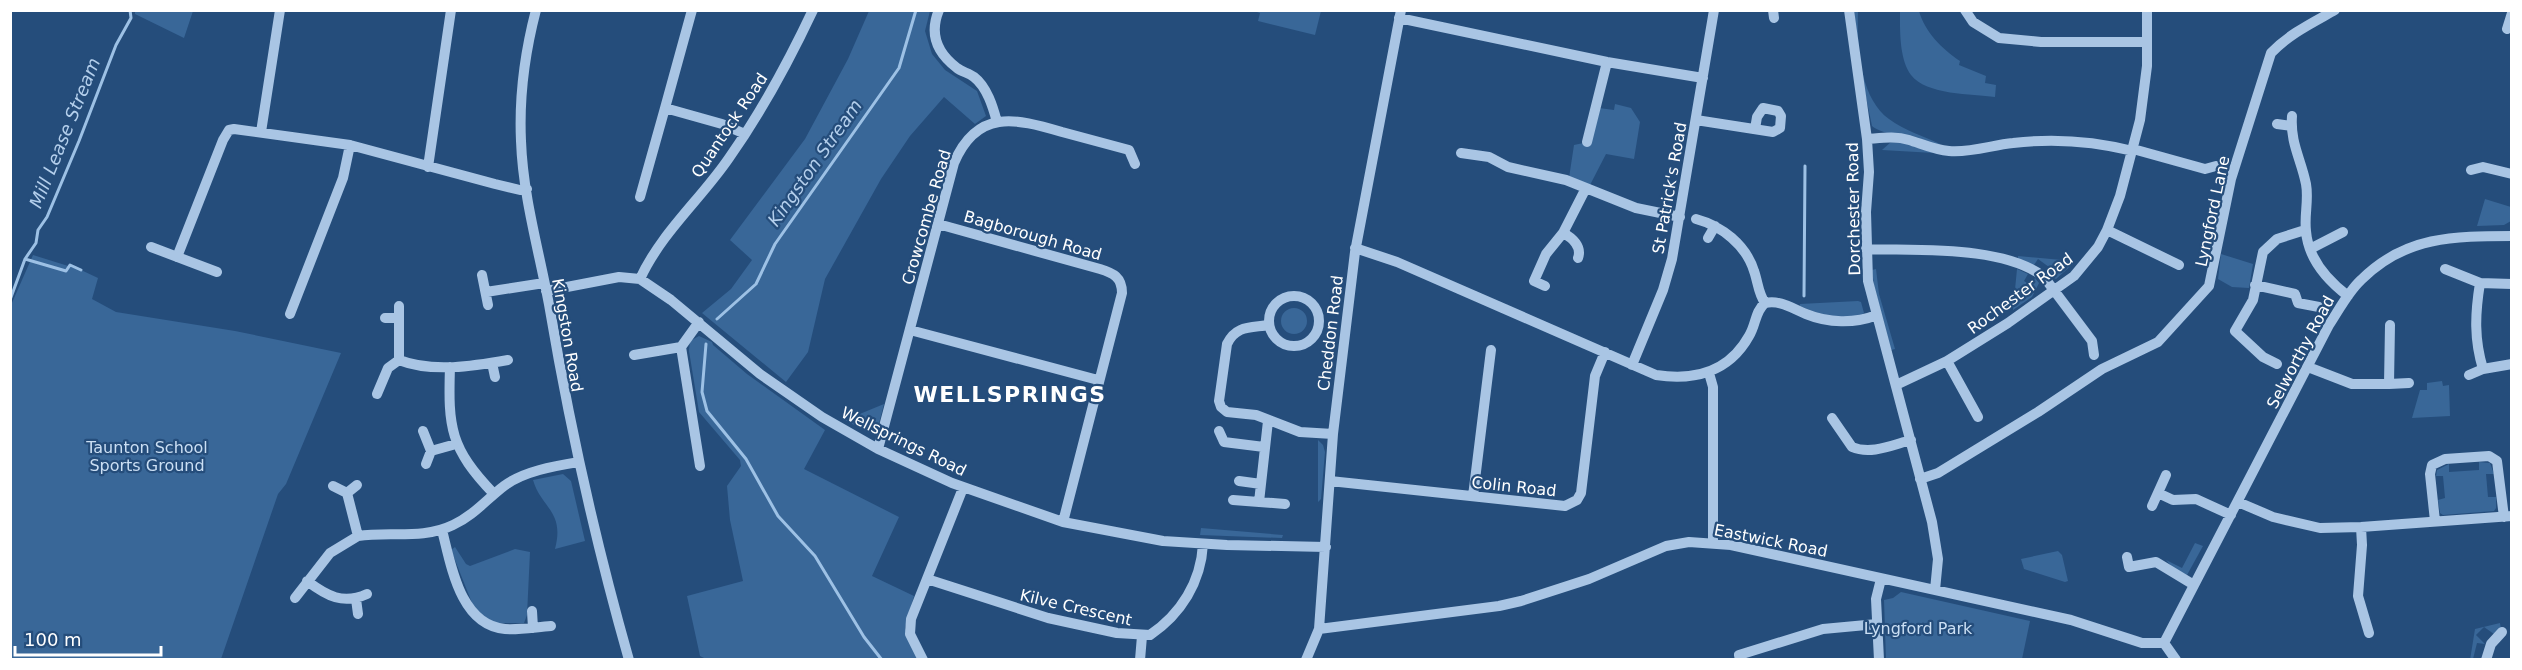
<svg xmlns="http://www.w3.org/2000/svg" width="2522" height="670" font-family="'DejaVu Sans',sans-serif">
<style>
.green{fill:#396798}
.lines{fill:none;stroke-linecap:round;stroke-linejoin:round}
.stream{stroke:#9dc1e5;stroke-width:3}
.minor{stroke:#a9c5e4;stroke-width:10}
.labels{text-anchor:middle;stroke-width:4.5;stroke-linejoin:round;paint-order:stroke}
.street-label{font-size:16px;fill:#fff;stroke:#254d7b}
.park-label{font-size:16px;fill:#cbdff4;stroke:#254d7b}
.water-label{font-size:18px;font-style:italic;fill:#b4cfec;stroke:#254d7b}
.district-label{font-size:22px;font-weight:bold;letter-spacing:1.5px;fill:#fff;stroke:#254d7b}
</style>
<rect width="100%" height="100%" fill="#254d7b"/>
<path class="green" d="M135 11V10L193 11 184 38 135 14Z
M869 11H930L925 31 932 54 945 70 977 91 986 116 975 124 944 97 910 136 881 179 825 279 808 352 786 382 702 313 731 289 752 260 730 240 805 139 848 59Z
M1254 11H1321L1315 35 1258 21 1260 13Z
M1854 11H1858C1857 45 1859 97 1889 119 1904 130 1923 136 1940 144V146C1925 142 1880 134 1872 126L1863 83Z
M1900 11H1919C1925 32 1942 49 1960 61L1959 65 1986 76 1985 83 1996 85 1995 97C1972 94 1926 95 1911 75 1899 59 1900 29 1900 11Z
M1615 104 1631 108 1640 122 1634 159 1606 154 1590 185 1569 178 1574 145 1588 142 1599 108 1614 110Z
M1891 142 1904 143 1934 153 1882 150Z
M2485 199 2511 207V221L2504 225 2477 226Z
M2221 254 2253 264 2249 288 2232 287 2218 279Z
M33 255 81 270 98 278 92 299 116 312 235 331 341 353 286 484 278 494 221 659H11V305Z
M2018 256 2073 261V264L2056 279 2046 274 2049 267 2038 259 2034 265 2018 259Z
M1876 269 1879 294 1895 349 1891 350 1874 286 1872 270Z
M2017 269 2028 274 2024 281 2030 285 2035 278 2039 283 2032 297 2013 310Z
M1858 301 1861 302 1864 313C1848 325 1817 313 1800 306V304Z
M1281 321a13 13 0 1 1 26 0a13 13 0 1 1-26 0Z
M699 336 712 342 713 345 747 374 825 430 804 469 899 517 872 576 914 596 905 628 919 659H706L700 656 687 596 743 581 730 520 727 486 741 466 740 460 699 412 689 351 690 341Z
M2442 381 2443 386 2449 385 2450 416 2412 418 2420 390H2427V383Z
M884 404 877 431 869 433 845 420Z
M1318 440 1323 445 1325 452 1321 499 1318 502Z
M2479 462 2490 463 2494 474H2486L2488 497H2496V508L2494 511 2443 515 2440 513 2438 500 2445 498 2443 476H2436L2437 470 2449 464V472L2479 470Z
M563 474 571 481 585 541 555 549C565 511 541 508 533 480Z
M1201 528 1283 535 1282 538 1200 535Z
M2195 543 2203 546 2187 575 2173 568 2166 560 2182 568Z
M455 547 466 564 470 566 515 549 530 552 527 615 524 623H493L474 608 451 550Z
M2058 551 2062 555 2068 581 2065 582 2024 569 2021 559Z
M1901 592 2030 621 2022 659H1886L1884 600 1893 598Z
M2500 623 2501 629 2494 634 2484 627 2476 635 2485 644 2477 643 2473 659 2470 660 2475 629Z"/>
<g class="lines">
<path class="stream" d="M25 259 66 271 70 265 81 270
M1804 296 1805 166
M10 300 25 259 36 243 38 230 47 217 79 141 116 45 131 18 130 10
M717 319 756 284 775 244 899 68 916 10
M706 344 702 392 707 411 746 459 778 516 815 556 864 637 882 660"/>
<path class="minor" d="M536 10C525 52 519 98 521 141 523 198 540 254 550 310 570 428 596 544 629 660
M692 10 665 108 722 124 745 134
M939 10C929 34 937 53 957 68 962 72 969 73 974 77 987 87 993 107 997 122
M1773 10 1774 18
M1849 10 1867 139 1869 172 1866 212 1868 281 1932 522 1938 559 1935 590
M1965 10 1973 22 1999 38 2041 42H2147
M1399 18 1607 62 1703 78
M2507 29 2512 13
M2292 116C2290 143 2301 159 2306 184 2309 200 2304 215 2306 231 2308 258 2327 280 2348 296
M1696 120 1773 132 1780 128 1781 116 1778 111 1763 108 1757 117 1755 129
M2277 124 2292 126
M261 132 280 10
M1867 139C1882 138 1895 136 1909 140 1922 144 1935 150 1949 151 1971 153 1992 145 2013 143 2054 138 2093 141 2133 151
M1587 142 1607 62
M2133 149 2205 169 2216 166
M1461 153 1489 157 1508 167 1566 180 1636 208 1680 217
M428 167 451 10
M2471 170 2483 167 2512 174
M640 197 665 108
M1696 219C1722 226 1746 245 1754 271 1758 282 1758 293 1765 303
M938 224 1100 269C1113 273 1122 277 1122 293L1063 522
M2107 230 2179 265
M1563 233C1573 238 1582 247 1578 258
M1708 238 1715 226
M151 247 217 272
M1355 248 1397 262 1656 375C1694 381 1729 372 1749 336 1756 325 1755 311 1765 303
M1866 249C1918 251 2002 245 2044 277L2092 341 2094 355
M2310 249 2343 232
M177 257 223 140 229 130 234 129 350 145 495 184 520 190 527 189
M2445 269 2480 283
M482 275 488 305
M640 279C661 233 701 199 729 158 762 111 789 61 813 10
M2255 285 2295 294 2298 303 2319 307
M1545 286 1534 281 1546 254 1563 233 1586 188
M546 291 619 277 640 279 671 300 760 374 822 417 878 449 952 483 1063 522 1163 541 1227 545 1326 547
M486 292 544 283
M1269 321a25 25 0 1 1 50 0a25 25 0 1 1-50 0Z
M1765 303C1781 300 1791 308 1806 314 1828 323 1854 324 1877 315
M399 306V360C432 373 474 366 508 360
M290 314 343 178 350 145
M385 318H399
M699 322 681 347 700 466
M1269 325C1251 328 1236 325 1227 344L1219 401 1221 407 1227 412 1256 415 1300 432 1333 434
M910 330 1098 380
M634 355 681 347
M1947 361 1978 417
M492 363 495 377
M2277 364 2263 357 2235 331 2253 300 2263 252 2277 239 2305 230
M1632 365 1663 290 1672 259 1714 10
M450 367C448 428 450 448 494 494
M2308 367 2352 384H2389L2390 325
M2483 369C2474 339 2475 314 2480 283L2512 284
M1709 373 1713 387V543
M2469 375 2483 369 2512 364
M2389 384 2409 383
M1896 385 1947 361 2008 323 2074 276 2098 247 2107 230 2120 196 2140 120 2147 66V10
M377 394 388 368 399 360
M1832 418 1852 447C1871 455 1892 445 1911 440
M423 431 431 451 456 444
M1219 431 1224 442 1264 447
M878 449 954 163C977 109 1015 118 1062 132 1084 138 1107 144 1129 150L1135 164
M426 464 431 451
M1920 479 1938 473 2038 412 2102 369 2158 342 2209 286 2231 179 2271 53C2289 34 2312 23 2335 10
M1239 481 1261 484
M1330 481 1565 506 1577 500 1581 493 1595 376 1605 352
M347 493 357 485
M2158 493 2173 500 2196 499 2231 515
M1473 496 1491 350
M1233 500 1285 504
M1259 502 1268 421
M2238 502 2273 517 2320 528 2361 527 2512 516
M2152 506 2166 475
M2435 521 2430 474 2432 465 2445 459 2489 456 2497 461 2504 517
M2361 527 2362 545 2358 596 2369 633
M442 530C451 565 460 625 505 629 520 630 536 627 551 626
M358 536C390 531 422 540 453 525 473 516 487 499 504 486 524 471 555 466 579 462
M2127 557 2129 567 2156 562 2194 585
M927 579 1048 618 1117 633 1150 635C1181 614 1201 582 1203 544
M307 581C327 596 343 605 367 594
M295 598 330 553 358 536 347 493 333 486
M356 599 358 614
M532 611 533 628
M1319 629 1499 606 1521 601 1589 579 1666 546 1689 542 1731 545 2071 620 2142 643H2164
M2164 643 2329 325C2339 310 2348 292 2361 280 2405 236 2454 236 2512 236
M2164 643 2176 660
M923 660 910 634 911 619 963 488
M1140 660 1142 636
M1306 660 1319 629 1333 434 1355 252 1401 10
M1740 660 1739 655 1823 629 1877 624
M1879 660 1876 599 1881 579
M2486 660 2491 644 2502 632"/>
</g>
<g class="labels">
<g class="street-label">
<text transform="translate(729 125) rotate(-56)" y="6">Quantock Road</text>
<text transform="translate(1669 188) rotate(-80)" y="6">St Patrick's Road</text>
<text transform="translate(1853 209) rotate(-91)" y="6">Dorchester Road</text>
<text transform="translate(2212 211) rotate(-78)" y="6">Lyngford Lane</text>
<text transform="translate(926 217) rotate(-74)" y="6">Crowcombe Road</text>
<text transform="translate(1033 235) rotate(16)" y="6">Bagborough Road</text>
<text transform="translate(2020 293) rotate(-36)" y="6">Rochester Road</text>
<text transform="translate(1330 333) rotate(-83)" y="6">Cheddon Road</text>
<text transform="translate(568 335) rotate(80)" y="6">Kingston Road</text>
<text transform="translate(2300 352) rotate(-62)" y="6">Selworthy Road</text>
<text transform="translate(904 441) rotate(26)" y="6">Wellsprings Road</text>
<text transform="translate(1514 486) rotate(6)" y="6">Colin Road</text>
<text transform="translate(1771 540) rotate(11)" y="6">Eastwick Road</text>
<text transform="translate(1076 607) rotate(13)" y="6">Kilve Crescent</text>
</g>
<g class="park-label">
<text x="147" y="453">Taunton School<tspan x="147" dy="18">Sports Ground</tspan></text>
<text x="1918" y="634">Lyngford Park</text>
</g>
<g class="water-label">
<text transform="translate(65 133) rotate(-68)" y="6">Mill Lease Stream</text>
<text transform="translate(815 163) rotate(-55)" y="6">Kingston Stream</text>
</g>
<g class="district-label">
<text x="1010" y="402">WELLSPRINGS</text>
</g>
</g>
<rect width="2522" height="670" fill="none" stroke="#ffffff" stroke-width="24"/>
<path d="M15 646v9h146v-9" fill="none" stroke="#ffffff" stroke-width="3"/>
<text x="24" y="646" font-size="18" fill="#ffffff" stroke="#254d7b" stroke-width="4.5" paint-order="stroke">100 m</text>
</svg>
